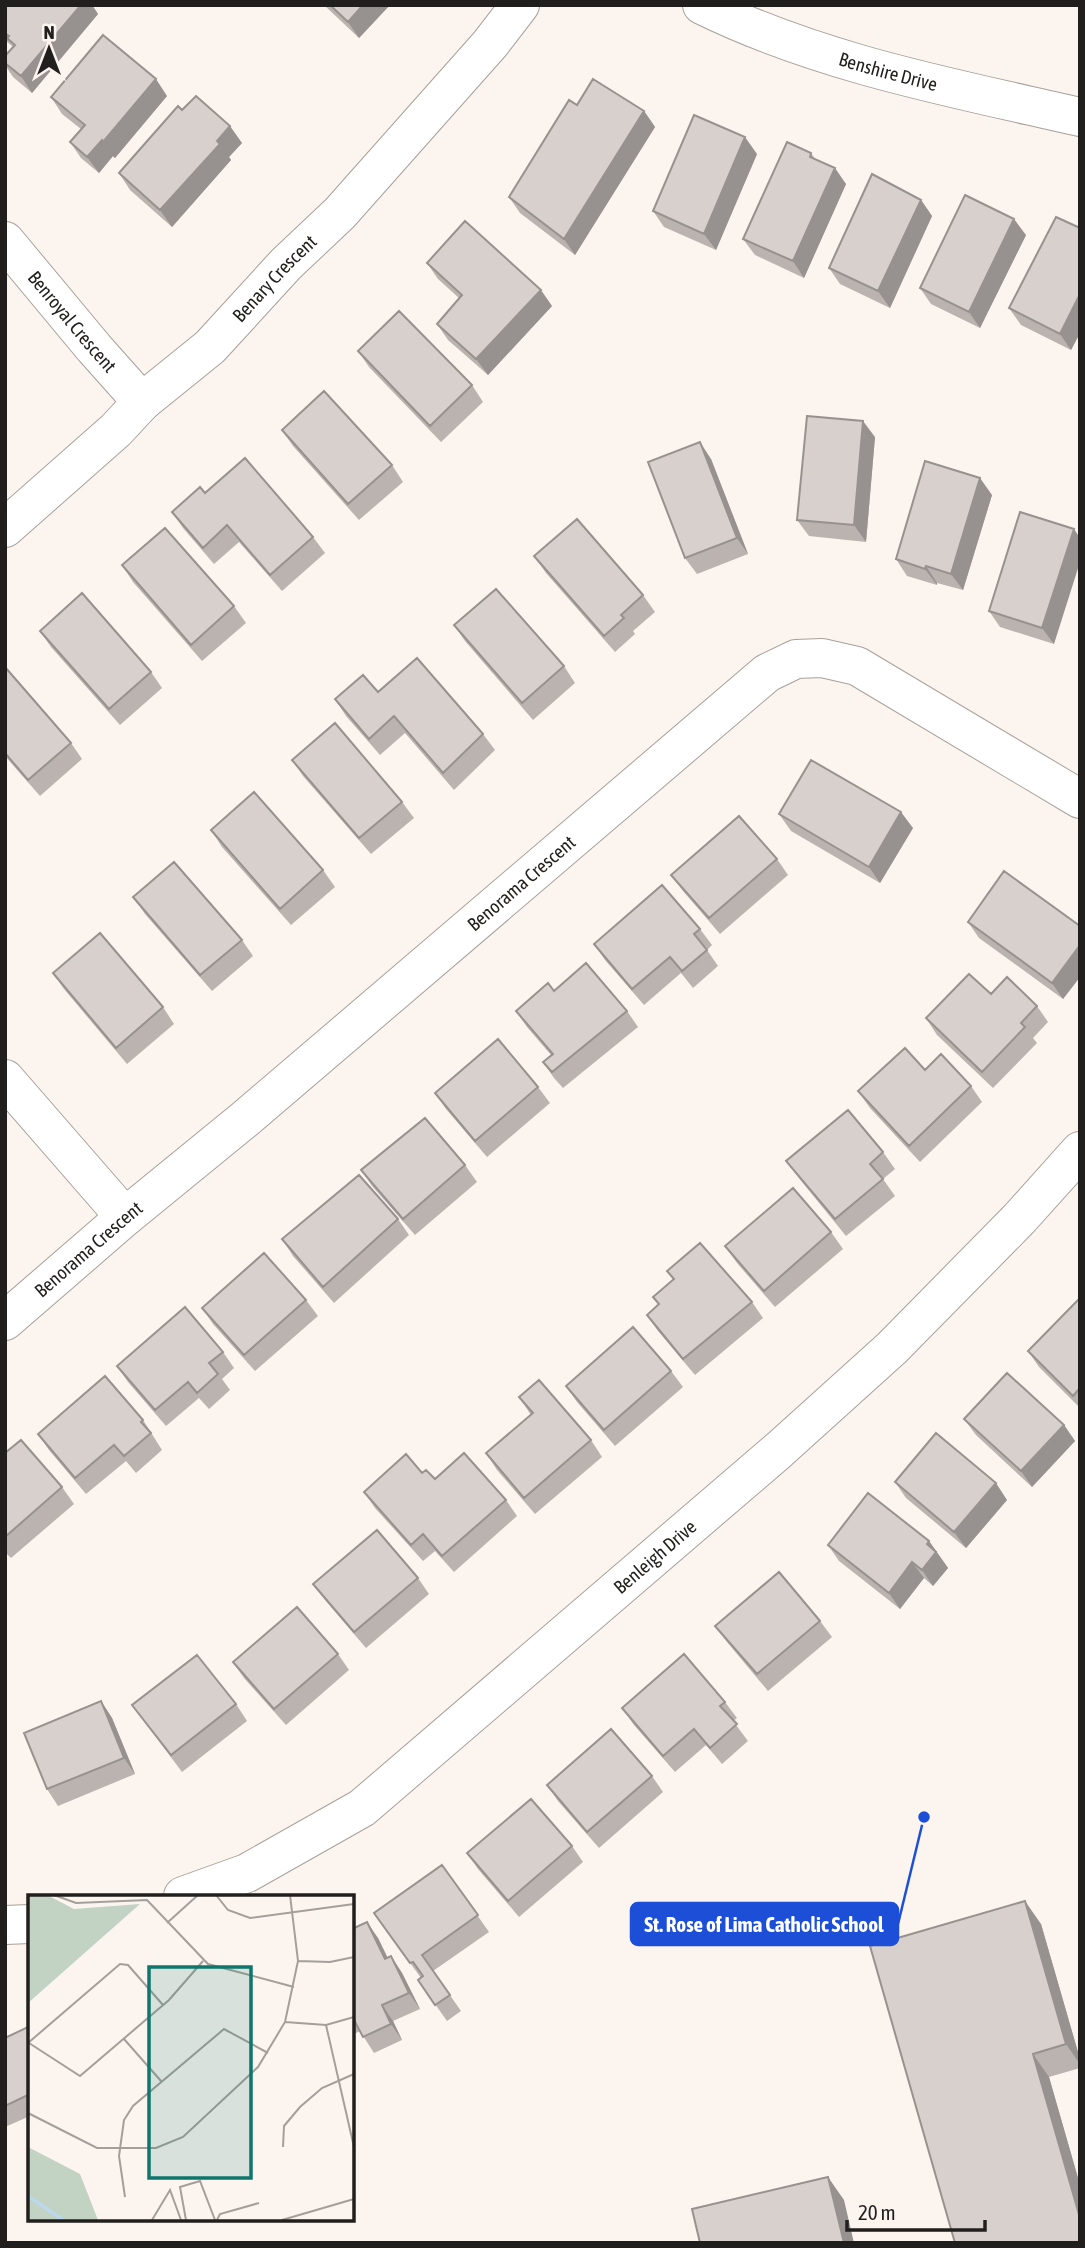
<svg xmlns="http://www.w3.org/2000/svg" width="1085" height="2248" font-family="'Asap Condensed',sans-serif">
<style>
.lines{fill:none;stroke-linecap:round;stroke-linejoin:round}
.minor-casing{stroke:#a8a09b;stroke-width:40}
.minor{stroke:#fff;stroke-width:38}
.wall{fill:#bab3af}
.shaded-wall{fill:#97928f}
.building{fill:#d8d0cc;stroke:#97928f;stroke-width:2}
.labels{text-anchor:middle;stroke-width:5;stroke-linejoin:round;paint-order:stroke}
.street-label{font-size:19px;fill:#211f1d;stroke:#fcf4ef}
.inset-river{fill:none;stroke:#bcd8ed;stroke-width:3.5}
.inset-road{fill:none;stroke:#a49f9b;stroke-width:2}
.view{fill:#0f766e;fill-opacity:0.15;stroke:#0f766e;stroke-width:3.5}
.inset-edge{fill:none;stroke:#211f1d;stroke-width:3.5}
.leader{fill:none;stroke:#1d4ed8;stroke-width:2.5}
.callout-dot{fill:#1d4ed8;stroke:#fcf4ef;stroke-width:2.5}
.callout{fill:#1d4ed8;stroke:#1d4ed8;stroke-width:2.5}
.callout-label{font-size:21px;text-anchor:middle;font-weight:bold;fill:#fff}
</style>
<rect width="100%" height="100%" fill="#fcf4ef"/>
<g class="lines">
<g class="minor-casing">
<g id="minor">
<path id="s1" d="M702 5C820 63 953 88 1080 117"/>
<path id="s2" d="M5 241 94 348 142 402"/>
<path id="s3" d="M5 528 116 430 142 402 210 347 286 264 340 213 490 44 520 5"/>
<path d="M5 1079 125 1217"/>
<path id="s4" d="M5 1321 125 1217 245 1119 767 673 796 659 822 658 857 666 1080 799"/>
<path id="s5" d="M183 1896 247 1873 362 1808 779 1450 892 1348 1019 1219 1080 1151"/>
<path d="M5 1925 30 1924"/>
</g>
</g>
<use href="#minor" class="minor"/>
</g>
<path class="wall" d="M5 5H92L98 14 32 93 13 77 5 65V56L13 47 5 40Z
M324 5H390L359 38Z
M167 96 115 158 113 156 99 173 81 158 70 142 81 129 62 114 51 97Z
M577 105 644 111 655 127 575 255 520 213 509 197Z
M182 110 242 143 229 157 231 160 172 227 130 190 119 173Z
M811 153 816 160 846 184 804 278 755 255 743 239Z
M757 154 716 250 664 227 653 211Z
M921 200 932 216 890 308 840 284 829 268Z
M1080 228V333L1071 350 1021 325 1009 308Z
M1026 235 980 328 931 304 920 288Z
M427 263 552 306 488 375 448 340 437 324 459 298 438 279Z
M358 351 472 385 483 402 441 442 369 367Z
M282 430 392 465 403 482 359 520 293 446Z
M875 437 866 542 809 536 797 520Z
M711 459 748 554 697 574 685 558Z
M205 493 313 537 325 553 282 591 239 542 214 564 183 528 172 512Z
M992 495 963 590 937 583V585L907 576 896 559Z
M1020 512 1054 644 1000 627 989 611Z
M534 556 643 595 655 612 633 631 635 634 615 652 546 573Z
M122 565 234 606 246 623 202 661 133 582Z
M454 625 564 666 575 683 533 720 465 641Z
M40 631 151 672 162 688 120 725 51 647Z
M5 667 71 743 82 759 40 796 5 756Z
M378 692 483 734 495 750 454 790 405 733 380 755 346 716 335 699Z
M292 760 402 802 414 818 371 854 303 776Z
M779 814 913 828 880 883 791 831Z
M211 830 323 870 335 887 291 925 222 847Z
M777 859 788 875 720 934 683 891 671 875Z
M133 897 242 940 253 956 212 991 145 914Z
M968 922 1080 926V977L1063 999 979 938Z
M700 929 712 945 707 950 718 966 693 988 681 973 644 1005 605 960 594 944Z
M53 973 163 1007 174 1024 127 1064 64 989Z
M554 991 627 1011 638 1027 563 1088 554 1078 543 1062 551 1055 527 1027 516 1011Z
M991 994 1037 1006 1048 1022 1033 1038 1037 1043 993 1088 937 1035 926 1018Z
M925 1070 971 1086 982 1102 920 1162 870 1108 858 1091Z
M538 1087 550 1103 487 1157 446 1109 435 1093Z
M883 1152 895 1169 883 1179 895 1196 846 1236 798 1177 786 1161Z
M465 1165 477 1182 415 1235 372 1186 361 1170Z
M398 1219 409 1235 334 1303 293 1256 282 1239Z
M831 1232 843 1249 775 1307 737 1263 725 1246Z
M667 1271 752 1302 763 1318 695 1375 658 1331 647 1315 659 1305 653 1297 674 1280Z
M1080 1298V1408L1039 1367 1028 1351Z
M306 1300 318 1316 255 1371 213 1324 202 1308Z
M223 1352 234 1368 222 1379 230 1390 209 1409 199 1398 166 1426 128 1382 117 1366Z
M671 1371 683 1387 615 1446 577 1402 566 1386Z
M519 1397 591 1440 602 1457 535 1514 497 1470 486 1453 531 1415Z
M964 1419 1064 1425 1075 1441 1032 1487 976 1435Z
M143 1420 162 1450 136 1473 126 1461 86 1494 49 1450 38 1434Z
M5 1453 62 1487 74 1504 11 1558 5 1552Z
M422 1473 435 1479 506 1500 517 1516 454 1572 435 1551 423 1561 375 1508 364 1492Z
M895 1482 1007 1500 966 1548 906 1498Z
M929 1541 948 1568 933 1586 924 1578 900 1609 839 1561 828 1545Z
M418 1578 429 1594 366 1648 325 1600 313 1584Z
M820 1621 832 1637 768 1691 727 1642 715 1626Z
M338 1654 349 1670 286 1725 244 1678 233 1662Z
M101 1701 112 1718 135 1774 58 1806 47 1789Z
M725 1702 737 1718 733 1721 748 1741 722 1764 706 1745 675 1772 634 1725 622 1708Z
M236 1704 247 1721 182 1772 132 1705Z
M652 1776 663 1792 599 1848 558 1801 547 1785Z
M572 1846 583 1862 519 1917 478 1869 467 1853Z
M442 1865 489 1932 433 1971 461 2011 447 2021 418 1980 421 1978 374 1913Z
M1041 1924 1080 2059V2068L1049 2077 1080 2185V2243H955Z
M352 1929 378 1938 388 1958 391 1956 402 1973 420 2009 393 2021 402 2040 374 2053 360 2031 352 2035Z
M30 2026V2116L5 2127V2038Z"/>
<path class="shaded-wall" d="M81 5H92L98 14 32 93 21 76Z
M363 5H390L359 38 348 22Z
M156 79 167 96 115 158 113 156 99 173 87 157Z
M644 111 655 127 575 255 564 239Z
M230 126 242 143 229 157 231 160 172 227 160 210 217 141Z
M745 137 757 154 716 250 704 234Z
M835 168 846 184 804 278 793 261Z
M921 200 932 216 890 308 878 291Z
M1014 219 1026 235 980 328 969 312Z
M541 290 552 306 488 375 476 359Z
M1080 294V333L1071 350 1060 334Z
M863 421 875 437 866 542 854 525Z
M700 442 711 459 748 554 737 538Z
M980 478 992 495 963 590 951 574Z
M1074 529 1080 538V562L1054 644 1042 628Z
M926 566 937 583V585L925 569Z
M901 812 913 828 880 883 869 867Z
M1080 945V977L1063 999 1052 983Z
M1064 1425 1075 1441 1032 1487 1021 1471Z
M996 1483 1007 1500 966 1548 954 1532Z
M929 1541 948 1568 933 1586 922 1570 927 1544Z
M912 1562 924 1578 900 1609 889 1593Z
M101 1701 112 1718 135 1774 124 1758Z
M1025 1901 1041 1924 1080 2059V2064L1066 2044Z
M367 1922 378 1938 396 1976 385 1959Z
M391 1956 402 1973 420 2009 409 1993Z
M382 2005 393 2021 402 2040 391 2024Z
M1033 2054 1049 2077 1080 2185V2218Z
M828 2177 844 2200 854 2243H844Z"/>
<path class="building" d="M5 5H81L21 76 5 63V56L15 45 7 38 9 36 5 33Z
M330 5H363L348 22Z
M103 35 156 79 103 142 102 140 87 157 70 142 85 125 51 97Z
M593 79 644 111 564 239 509 197 569 100 577 105Z
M196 96 230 126 217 141 220 144 160 210 119 173 178 106 182 110Z
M694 115 745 137 704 234 653 211Z
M787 142 811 153 810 157 835 168 793 261 743 239Z
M872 174 921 200 878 291 829 268Z
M965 195 1014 219 969 312 920 288Z
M1056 217 1080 228V294L1060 334 1009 308Z
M465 221 541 290 476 359 437 324 462 295 427 263Z
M399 311 472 385 430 426 358 351Z
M324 391 392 465 348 504 282 430Z
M807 416 863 421 854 525 797 520Z
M700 442 737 538 685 558 648 462Z
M245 458 313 537 270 575 227 525 203 548 172 512 200 487 205 493Z
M925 461 980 478 951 574 926 566 925 569 896 559Z
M1020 512 1074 529 1042 628 989 611Z
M577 519 643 595 621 615 624 618 604 636 534 556Z
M165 528 234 606 191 645 122 565Z
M496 589 564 666 522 703 454 625Z
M82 593 151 672 109 709 40 631Z
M417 658 483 734 443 773 394 716 369 739 335 699 363 675 378 692Z
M5 667 71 743 28 780 5 753Z
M335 723 402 802 359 838 292 760Z
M811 760 901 812 869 867 779 814Z
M254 792 323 870 280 909 211 830Z
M739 816 777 859 709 918 671 875Z
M174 862 242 940 200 975 133 897Z
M1004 871 1080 926V945L1052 983 968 922Z
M662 885 700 929 694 934 707 950 682 971 670 957 632 989 594 944Z
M100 933 163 1007 116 1048 53 973Z
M586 963 627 1011 552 1072 543 1062 553 1054 516 1011 548 983 554 991Z
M969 974 991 994 1007 977 1037 1006 1021 1023 1025 1027 982 1072 926 1018Z
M498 1039 538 1087 475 1141 435 1093Z
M905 1048 925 1070 941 1054 971 1086 909 1146 858 1091Z
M848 1110 883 1152 870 1164 883 1179 835 1219 786 1161Z
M425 1118 465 1165 403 1219 361 1170Z
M359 1175 398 1219 323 1287 282 1239Z
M793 1188 831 1232 764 1291 725 1246Z
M700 1243 752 1302 683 1359 647 1315 659 1304 653 1297 674 1279 667 1271Z
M264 1253 306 1300 244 1355 202 1308Z
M1080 1298V1388L1073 1396 1028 1351Z
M185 1307 223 1352 209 1363 218 1374 197 1393 188 1382 155 1410 117 1366Z
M633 1327 671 1371 604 1430 566 1386Z
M1007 1373 1064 1425 1021 1471 964 1419Z
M105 1376 143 1420 141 1422 151 1433 124 1456 114 1445 75 1478 38 1434Z
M539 1380 591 1440 524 1498 486 1453 533 1413 519 1397Z
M936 1433 996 1483 954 1532 895 1482Z
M21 1440 62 1487 5 1537V1453Z
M464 1453 506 1500 442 1556 423 1534 411 1545 364 1492 406 1454 422 1473 426 1470 435 1479Z
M868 1493 929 1541 927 1544 936 1552 922 1570 912 1562 889 1593 828 1545Z
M377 1530 418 1578 354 1632 313 1584Z
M779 1572 820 1621 757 1674 715 1626Z
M297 1607 338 1654 274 1709 233 1662Z
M684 1654 725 1702 720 1706 737 1724 710 1748 694 1729 663 1756 622 1708Z
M197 1655 236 1704 171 1755 132 1705Z
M101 1701 124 1758 47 1789 24 1733Z
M611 1729 652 1776 587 1832 547 1785Z
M531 1799 572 1846 508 1901 467 1853Z
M442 1865 478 1915 422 1955 450 1995 435 2005 418 1980 423 1976 413 1962 410 1963 374 1913Z
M1025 1901 1066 2044 1033 2054 1080 2218V2243H955L870 1946Z
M367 1922 385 1959 391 1956 409 1993 382 2005 391 2024 363 2037 352 2016V1929Z
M30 2026V2094L5 2106V2038Z
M828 2177 844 2243H700L692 2209Z"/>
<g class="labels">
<g class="street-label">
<text dy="7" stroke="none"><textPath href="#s1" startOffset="198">Benshire Drive</textPath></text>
<text dy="7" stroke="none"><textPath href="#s3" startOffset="368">Benary Crescent</textPath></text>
<text dy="7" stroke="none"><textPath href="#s2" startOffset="105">Benroyal Crescent</textPath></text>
<text dy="7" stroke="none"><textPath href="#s4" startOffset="677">Benorama Crescent</textPath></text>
<text dy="7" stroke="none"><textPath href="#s4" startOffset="110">Benorama Crescent</textPath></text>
<text dy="7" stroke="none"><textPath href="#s5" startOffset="586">Benleigh Drive</textPath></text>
</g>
</g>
<g transform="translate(28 1895)">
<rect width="326" height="326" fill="#fcf4ef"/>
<path d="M0 0H19L46 14 112 9 0 108ZM0 252 52 279 70 325H0Z" fill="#c2d3c4"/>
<path class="inset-river" d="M0 301 35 325"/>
<path class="inset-road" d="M26 0 48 8 119 5 180 69 266 92M188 0 200 15 222 23 326 9M139 28 170 0M270 66 302 67 326 62M257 127 298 130 326 122M298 130 326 252M96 144 133 186M0 148 92 69 100 70 135 110M1 148 52 181 141 105 175 66M0 218 69 253H128L155 242 230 172 257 127 270 66 262 0M255 252 256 231 272 212 294 193 326 179M97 302 91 261 96 225 105 211 196 134 240 158M124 325 142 295 153 325M158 325 152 292 172 286 187 325M189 325 192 319 231 308M254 325 326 304"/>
<path class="view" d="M121 72H223V283H121Z"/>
<rect width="326" height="326" class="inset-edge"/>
</g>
<path class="leader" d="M924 1817L898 1924"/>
<circle class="callout-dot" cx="924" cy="1817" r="7"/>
<rect class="callout" x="631" y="1903" width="267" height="42" rx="7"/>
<g class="callout-label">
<text x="764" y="1932">St. Rose of Lima Catholic School</text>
</g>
<rect width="1085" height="2248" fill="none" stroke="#211f1d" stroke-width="14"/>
<g transform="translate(49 49)" stroke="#fcf4ef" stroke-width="5" paint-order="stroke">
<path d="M0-5L12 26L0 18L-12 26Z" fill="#211f1d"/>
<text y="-10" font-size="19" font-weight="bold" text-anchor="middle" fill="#211f1d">N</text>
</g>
<path d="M847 2220v10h138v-10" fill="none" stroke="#211f1d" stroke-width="3.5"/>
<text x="858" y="2220" font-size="21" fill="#211f1d" stroke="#fcf4ef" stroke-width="5" paint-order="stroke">20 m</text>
</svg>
